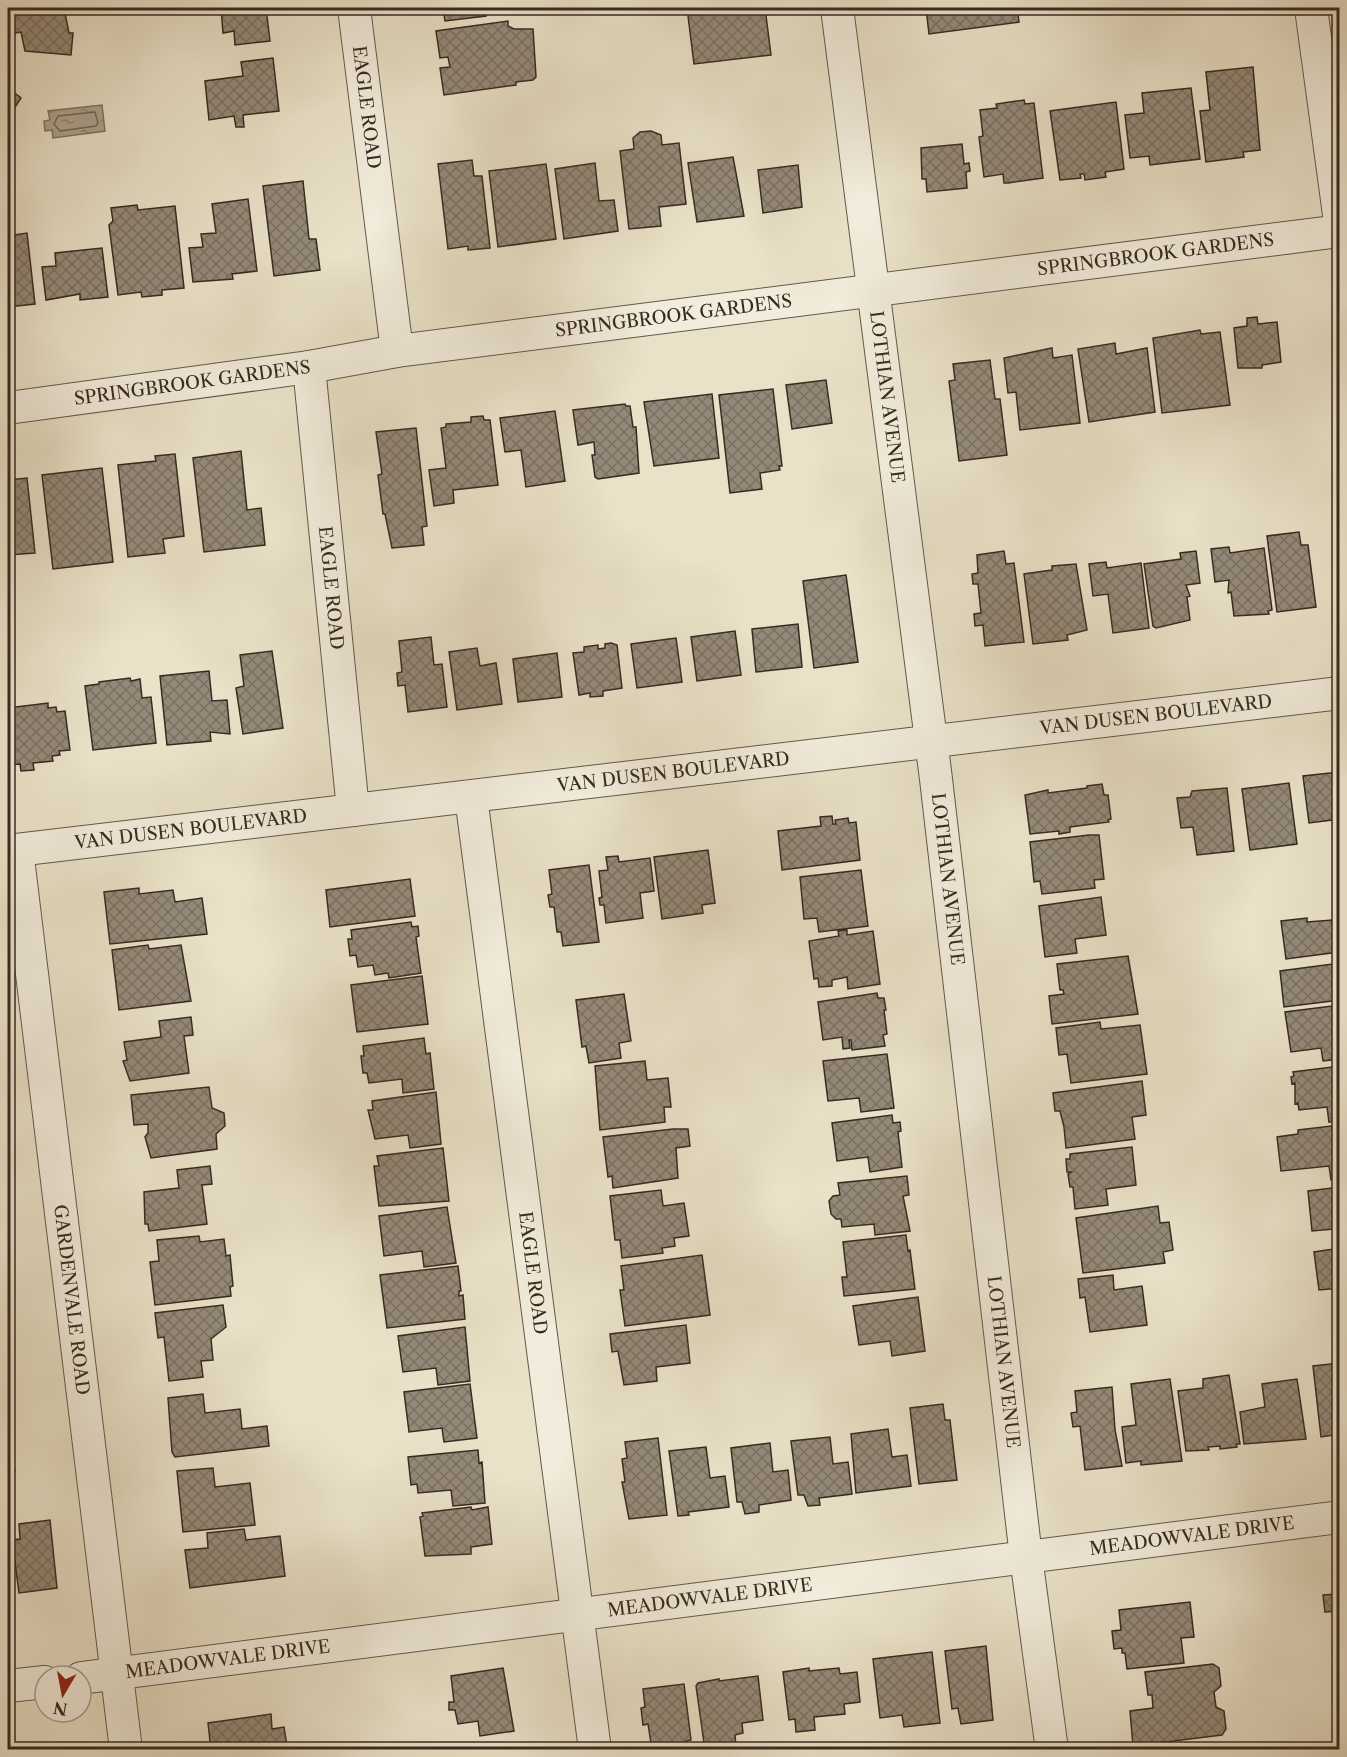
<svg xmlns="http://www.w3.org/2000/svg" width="1347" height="1757" font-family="'Libre Caslon Text',serif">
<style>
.water{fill:url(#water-ripples);stroke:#7e7363;stroke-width:1.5}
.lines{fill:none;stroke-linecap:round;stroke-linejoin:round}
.shore{stroke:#726658;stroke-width:1.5}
.building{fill:url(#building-cross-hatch);stroke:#382a21;stroke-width:1.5}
.minor-casing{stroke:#64584b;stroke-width:34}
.minor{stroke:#f1ecdb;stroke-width:32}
.labels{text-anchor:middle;stroke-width:6;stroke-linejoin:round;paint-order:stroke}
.street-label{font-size:18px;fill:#382a21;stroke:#f1ecdb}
</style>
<defs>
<pattern id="water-ripples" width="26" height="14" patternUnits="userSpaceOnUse" patternTransform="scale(1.5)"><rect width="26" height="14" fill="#ada38f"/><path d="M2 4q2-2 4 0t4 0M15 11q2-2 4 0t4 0" fill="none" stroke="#8e8574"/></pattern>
<pattern id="building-cross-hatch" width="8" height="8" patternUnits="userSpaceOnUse" patternTransform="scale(1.5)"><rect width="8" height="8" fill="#948978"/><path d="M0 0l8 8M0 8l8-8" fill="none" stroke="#7a7062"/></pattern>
</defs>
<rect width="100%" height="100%" fill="#e9e1c8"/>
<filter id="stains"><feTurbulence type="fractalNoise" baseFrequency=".00333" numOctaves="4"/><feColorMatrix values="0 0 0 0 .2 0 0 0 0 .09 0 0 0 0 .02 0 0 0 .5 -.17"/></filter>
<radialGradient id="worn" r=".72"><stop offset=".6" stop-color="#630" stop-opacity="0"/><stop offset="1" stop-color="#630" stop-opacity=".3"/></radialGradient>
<path class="water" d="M102 105 105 131 53 138 52 130 45 131 44 121 50 120 48 111Z"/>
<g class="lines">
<path class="shore" d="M95 112 98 123 96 126 60 131 54 124 58 116Z"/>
</g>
<path class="building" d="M8 8H64L69 33H73L71 55 25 51 21 32 9 34Z
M221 8H266L270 41 235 45 234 31 223 33Z
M443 8H485L486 16 445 21Z
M687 8H765L771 55 694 64Z
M926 8H1017L1019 22 929 34Z
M508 21V26L514 29H533L536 77 533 80 516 82V85L444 95 440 68 450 67 448 57 440 58 436 31Z
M273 58 279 111 243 115 244 127H236L234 116 209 120 205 81 243 76 241 62Z
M1253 67 1260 150 1243 152 1244 157 1206 162 1200 111 1210 110 1206 72Z
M8 88 21 98 8 118Z
M1191 88 1200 159 1150 165 1149 156 1130 158 1125 115 1144 113 1142 93Z
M1024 100 1025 104 1034 103 1043 178 1008 183H1004L1003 174 984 177 979 137 983 136 980 110 997 108 996 104Z
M1116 102 1124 169 1105 172 1106 177 1085 180 1084 174H1080L1081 178 1060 180 1050 111Z
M651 131 661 135 662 145 679 143 686 204 659 207 661 226 629 229 620 151 634 149 633 138 640 132Z
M962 144 964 164 969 163 970 171 966 172 967 188 927 192 926 179H922L921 148Z
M733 157 744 216 697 222 688 163Z
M472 160 474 176H482L490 248 468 250V246L448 249 438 164Z
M595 163 599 201 614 200 618 231 564 239 555 169Z
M546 164 556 239 498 247 489 171Z
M798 165 802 207 763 213 758 170Z
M303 181 309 239H316L320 270 274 276 263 186Z
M248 199 257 271 232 274 233 279 193 282 189 248 203 247 201 234 216 233 212 204Z
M137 205 138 210 175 206 184 288 162 290V295L142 297 141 292 118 295 109 225 113 221 111 208Z
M27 233 35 304 8 307V236Z
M102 248 108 297 80 300V294L46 300 42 267 56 266 55 253Z
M1257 317 1258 324 1277 322 1281 362 1262 365V368H1238L1234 328 1247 326V318Z
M1200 330 1201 334 1220 332 1230 405 1162 413 1153 338Z
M1115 343 1116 354 1147 348 1155 412 1089 422 1078 349Z
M1052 348 1053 358 1072 355 1080 423 1020 430 1016 392 1008 393 1004 358Z
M990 360 995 399H1000L1007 455 959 461 949 381 955 380 953 364Z
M826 380 832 423 792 429 786 385Z
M773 389 782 466H779L780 470 760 473 762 489 730 493 719 395Z
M712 394 719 458 654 466 644 402Z
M625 404 626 406H630L633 427H636L639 473 598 479 595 477 592 455H595L594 442 578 445 573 410Z
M555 411 565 481 526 487 521 450 505 452 500 418Z
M483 416 484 420H490L498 485 453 490 454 503 434 506 429 470 446 468 441 428 446 427V424L471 422V417Z
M416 428 427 526 422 527 424 545 392 548 385 514H383L378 475 382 474 376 432Z
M241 451 247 510 261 508 265 545 204 552 193 458Z
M175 454 184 536 163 539 165 553 128 557 118 465 156 461 155 456Z
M102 468 113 562 53 569 42 475Z
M27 478 35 553 8 555V480Z
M1299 532 1301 545H1308L1316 607 1277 612 1267 536Z
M1229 547 1230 553 1264 548 1272 610 1268 611 1269 614 1234 616 1231 592 1228 593 1229 580 1215 582 1211 549Z
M1004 551 1006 564 1014 563 1024 642 985 646 983 625 975 626 974 614 981 613 978 584H973L972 574 978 573 977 555Z
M1196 551 1200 583 1186 585 1190 596 1187 597 1190 620 1156 628 1153 626 1144 564 1181 559 1180 553Z
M1106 562 1107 568 1141 563 1149 628 1113 633 1108 594 1093 596 1089 564Z
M1076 564 1087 630 1067 635 1068 640 1033 644 1024 574 1052 570V566Z
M846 575 858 662 814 668 803 581Z
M798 624 802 667 756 672 752 629Z
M735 631 741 675 697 681 691 637Z
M431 637 434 665 442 664 447 707 408 712 405 685 398 686 397 673 402 672 399 641Z
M676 638 682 682 637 688 631 644Z
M611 643 617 645 622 688 603 691V696L590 697V693L579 695 573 653 584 652V647L598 645V649L605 648V644Z
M477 648 480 666 496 663 502 704 457 710 449 652Z
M272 651 283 728 243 734 236 688 244 686 240 655Z
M557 653 562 697 518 702 513 659Z
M209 671 212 701 227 700 230 734 210 732 211 741 167 745 160 676Z
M130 678 131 681 140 679 142 698 151 697 156 743 93 750 85 686 99 684V682Z
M48 703V708L56 707 57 712 65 711 70 750 59 751 60 755 52 756 53 761 33 763 34 770 21 771 20 764 8 765V708Z
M1339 772 1340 819 1309 823 1303 776Z
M1289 783 1297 844 1250 850 1242 789Z
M1102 784 1104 795H1108L1111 819 1108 820 1109 822 1070 827V832L1059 834V831L1030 834 1025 795 1048 790V793L1087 788V786Z
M1227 788 1234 851 1197 855 1193 827 1181 828 1177 798 1190 797 1192 791Z
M832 816 833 824H836L835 820 848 818 849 823 856 822 860 860 782 870 778 831 821 826 820 817Z
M1089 835H1099L1104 879 1094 880 1095 888 1042 894 1040 881 1034 882 1030 842Z
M708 850 715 903 702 905 703 913 662 919 654 857Z
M618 856 619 862 650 858 654 891 640 893 643 918 606 923 604 905H600L599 898 602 897 599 871 608 870 606 857Z
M589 865 599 942 563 946 561 932H557L554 907H550L548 895 552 894 549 870Z
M861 870 868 926 819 932 817 918 804 919 800 877Z
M410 879 415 916 330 927 326 890Z
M139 888V894L173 890 175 902 202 898 207 934 110 944 104 892Z
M1101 897 1106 935 1075 939 1077 953 1045 957 1039 906Z
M1307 918V922L1332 920V922H1336L1339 952 1286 959 1281 921Z
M411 922 412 927 418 926 419 936 416 937 421 973 389 978 388 973 375 975 373 965 358 967 356 955 350 956 348 939H352L351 930Z
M847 930V935L873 931 880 984 848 989 847 977 832 980V986L819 987 818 978 814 979 809 941 839 936 838 931Z
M148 945 149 949 181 945 191 1001 119 1010 112 950Z
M1128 956 1138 1014 1052 1024 1049 996 1064 994 1063 990H1060L1057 964Z
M1340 963V1000L1284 1007 1280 971Z
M422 976 428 1024 357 1032 351 985Z
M877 993 878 998H884L886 1010H884L887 1034 883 1035 885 1046 852 1050 851 1040H849L850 1048 843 1049 842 1037 823 1040 818 1002Z
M624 994 631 1041 619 1043 621 1058 589 1063 586 1046 582 1047 576 1000Z
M1340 1005V1059L1323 1061 1321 1048 1291 1052 1285 1012Z
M191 1017 193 1035 184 1036 189 1073 130 1081 123 1061 127 1060 124 1042 161 1037 159 1021Z
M1100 1022 1101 1029 1140 1025 1147 1074 1071 1083 1067 1054 1059 1055 1056 1028Z
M424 1038 426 1054 430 1053 434 1089 403 1093 402 1079 369 1083 367 1073H363L361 1056H364L363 1046Z
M887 1054 894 1108 861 1112 859 1098 828 1101 823 1061Z
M645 1061 647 1080 668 1078 671 1107H664L665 1122 600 1130 595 1066Z
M1340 1066V1120L1329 1122 1327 1107 1299 1110 1298 1103 1295 1104V1083L1292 1084 1291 1077 1294 1076 1293 1072Z
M1142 1081 1146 1115 1132 1117 1135 1139 1066 1148 1064 1127 1060 1111H1055L1053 1093Z
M209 1087 212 1108 224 1113 225 1126 216 1134 217 1149 151 1158 145 1137 148 1133V1124L134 1125 131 1095Z
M436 1092 441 1144 410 1148 408 1135 375 1139 368 1110H373L372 1101Z
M892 1115 893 1123 900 1122 901 1131 898 1132 902 1167 870 1172 868 1157 837 1161 832 1123Z
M1340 1125V1179L1331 1180 1329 1166 1281 1171 1277 1137 1298 1134V1130Z
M673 1129H688L690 1146 676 1148 678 1178 613 1188 612 1176 608 1177 603 1137Z
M1132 1147 1136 1185 1106 1189 1108 1205 1075 1209 1073 1187H1070L1068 1174 1071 1172H1067L1066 1159H1070V1154Z
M443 1148 449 1201 379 1206 374 1166H379L377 1156Z
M210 1166 212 1184 202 1185 207 1224 149 1231 148 1224H145L144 1192 179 1188 177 1170Z
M907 1176 909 1195 903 1196 910 1231 875 1235 874 1224 842 1227 841 1219H836L831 1214 829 1201 833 1196 840 1195 838 1183Z
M1340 1187V1243H1336L1334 1229 1312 1231 1308 1191Z
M661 1190 663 1206 684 1203 689 1236 674 1238 675 1246 662 1248 663 1253 622 1258 620 1240H615L610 1196Z
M1158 1206 1160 1223 1169 1222 1173 1250 1163 1252 1165 1263 1083 1273 1076 1218Z
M447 1207 456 1263 424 1267 422 1251 384 1256 379 1216Z
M906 1235 908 1251 910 1250 915 1289 844 1296 842 1277H847L843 1242Z
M199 1236 200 1242 224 1239 226 1256 230 1255 233 1286 230 1287 231 1296 155 1305 150 1262 159 1261 157 1240Z
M1340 1248V1288L1319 1290 1314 1252Z
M702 1255 710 1315 625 1326 620 1290H624L621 1266Z
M458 1266 461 1291H459V1296L463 1295 465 1319 387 1328 380 1275Z
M1113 1275 1114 1290 1142 1286 1147 1325 1090 1332 1085 1297 1080 1298 1078 1279Z
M918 1297 925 1351 892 1356 890 1341 859 1345 853 1306Z
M223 1305 226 1327 211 1339 213 1360 201 1361 203 1377 169 1381 164 1337 158 1338 155 1313Z
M686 1325 690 1363 656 1367 657 1381 624 1385 618 1351 612 1352 610 1334Z
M465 1327 470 1381 438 1385 436 1368 403 1372 398 1336Z
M1340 1363V1434L1321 1437 1313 1366Z
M1229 1375 1240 1444H1236L1237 1447 1220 1449V1446L1208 1447 1209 1450 1186 1451 1178 1391 1203 1388V1379Z
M1170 1379 1182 1461 1141 1465V1461L1126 1463 1122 1427 1136 1425 1131 1384Z
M1297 1379 1306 1439 1244 1444 1240 1412 1265 1407 1262 1384Z
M470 1384 477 1438 444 1442 442 1428 409 1432 404 1392Z
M1112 1387 1115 1430 1122 1466 1085 1470 1080 1426 1073 1427 1071 1413 1077 1412 1075 1391Z
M203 1394 205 1413 240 1409 242 1429 267 1426 269 1446 175 1457 172 1452 168 1398Z
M943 1404 945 1420H950L957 1480 919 1484 910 1408Z
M8 1426 15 1472H8Z
M888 1429 892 1457 907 1455 911 1486 856 1493 851 1434Z
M830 1437 833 1464 848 1462 852 1494 819 1498 820 1505 808 1506 804 1495H798L791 1441Z
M658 1438 667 1515 629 1519 622 1482H625L622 1459 627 1458 625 1442Z
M770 1443 773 1472 788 1470 791 1500 759 1505V1512L745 1514 742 1502H737L731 1448Z
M706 1447 710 1478 725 1476 729 1507 688 1512 689 1515 678 1516 669 1451Z
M478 1450 479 1463 482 1462 485 1503 453 1506 451 1490 418 1493 417 1484 411 1485 408 1457Z
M213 1468 215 1487 250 1483 255 1525 183 1532 177 1471Z
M471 1507 472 1510 488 1507 492 1544 471 1547V1554L425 1556 420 1517 423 1516 422 1513Z
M50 1520 57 1588 19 1593 12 1540 20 1539 19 1524Z
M244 1529 246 1540 280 1536 285 1576 190 1588 185 1550 208 1548 207 1533Z
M1337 1586H1340V1611L1325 1612 1323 1595 1338 1594Z
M1190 1602 1194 1637 1181 1638 1184 1663 1127 1669 1125 1653H1122V1648L1114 1649 1112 1631 1121 1630 1119 1610Z
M986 1646 993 1720 961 1724 958 1708 952 1709 945 1651Z
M932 1652 940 1723 904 1727 902 1715 880 1718 873 1659Z
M1213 1664 1219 1668 1221 1686 1214 1692 1216 1707 1224 1711 1226 1729 1222 1735 1133 1746 1130 1711 1153 1708 1152 1695H1148L1145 1672Z
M503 1668 514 1731 480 1736 478 1721 458 1724 455 1710H449V1702H454L451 1676Z
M809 1668V1671L839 1668 840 1674 857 1672 860 1702 844 1704 845 1714 814 1717 815 1730 796 1732 795 1719 789 1720 783 1672Z
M758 1676 763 1720 742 1723 743 1733 735 1735 736 1747 705 1750 696 1686 698 1683 719 1679V1681Z
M684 1684 691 1740 686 1741 687 1750H652L648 1724 643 1725 641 1708 645 1707 643 1689Z
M271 1714 272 1729 284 1727 287 1746 274 1747V1750H211L208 1723Z"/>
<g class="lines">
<g class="minor-casing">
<g id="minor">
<path id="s1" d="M354 8 397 351"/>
<path id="s2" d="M837 8 936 779 1026 1557 1052 1750"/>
<path d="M1311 8 1340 222"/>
<path id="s3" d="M309 367 353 810"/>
<path id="s4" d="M8 408 309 367 397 351 1340 231"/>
<path id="s5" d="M471 797 595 1750"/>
<path id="s6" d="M17 850 126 1750"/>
<path id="s7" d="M8 851 1340 693"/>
<path id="s8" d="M81 1678 1340 1517"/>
<path d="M8 1686 45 1682"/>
</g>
</g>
<use href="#minor" class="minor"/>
</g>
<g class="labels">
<g class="street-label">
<text dy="6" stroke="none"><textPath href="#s1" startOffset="100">EAGLE ROAD</textPath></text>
<text dy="6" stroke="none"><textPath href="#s4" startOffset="1158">SPRINGBROOK GARDENS</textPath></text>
<text dy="6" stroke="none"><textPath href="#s4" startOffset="672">SPRINGBROOK GARDENS</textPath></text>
<text dy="6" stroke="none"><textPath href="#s4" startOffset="186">SPRINGBROOK GARDENS</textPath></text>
<text dy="6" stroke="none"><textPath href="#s2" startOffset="392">LOTHIAN AVENUE</textPath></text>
<text dy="6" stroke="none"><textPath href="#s3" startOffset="222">EAGLE ROAD</textPath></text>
<text dy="6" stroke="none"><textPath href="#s7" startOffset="1156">VAN DUSEN BOULEVARD</textPath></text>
<text dy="6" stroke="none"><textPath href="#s7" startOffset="670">VAN DUSEN BOULEVARD</textPath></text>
<text dy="6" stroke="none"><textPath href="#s7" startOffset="184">VAN DUSEN BOULEVARD</textPath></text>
<text dy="6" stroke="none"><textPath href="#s2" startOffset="878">LOTHIAN AVENUE</textPath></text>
<text dy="6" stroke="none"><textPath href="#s5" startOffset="480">EAGLE ROAD</textPath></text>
<text dy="6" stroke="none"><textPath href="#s6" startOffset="453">GARDENVALE ROAD</textPath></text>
<text dy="6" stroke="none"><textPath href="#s2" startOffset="1364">LOTHIAN AVENUE</textPath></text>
<text dy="6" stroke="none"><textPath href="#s8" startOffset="1120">MEADOWVALE DRIVE</textPath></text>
<text dy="6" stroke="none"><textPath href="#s8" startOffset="634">MEADOWVALE DRIVE</textPath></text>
<text dy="6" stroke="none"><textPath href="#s8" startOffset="148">MEADOWVALE DRIVE</textPath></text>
</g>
</g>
<rect width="1347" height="1757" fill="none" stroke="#e9e1c8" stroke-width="30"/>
<rect x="9" y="9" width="1329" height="1739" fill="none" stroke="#382a21" stroke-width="3"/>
<rect x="15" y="15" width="1317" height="1727" fill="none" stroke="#382a21" stroke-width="1.5"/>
<g transform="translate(63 1694) rotate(190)"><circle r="28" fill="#f1ecdb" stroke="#a79e91" stroke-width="1.5"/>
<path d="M0-4.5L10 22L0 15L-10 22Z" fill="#8f2418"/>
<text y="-9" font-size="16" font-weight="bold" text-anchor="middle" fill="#382a21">N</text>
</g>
<rect width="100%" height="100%" filter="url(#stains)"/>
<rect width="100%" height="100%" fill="url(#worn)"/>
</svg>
